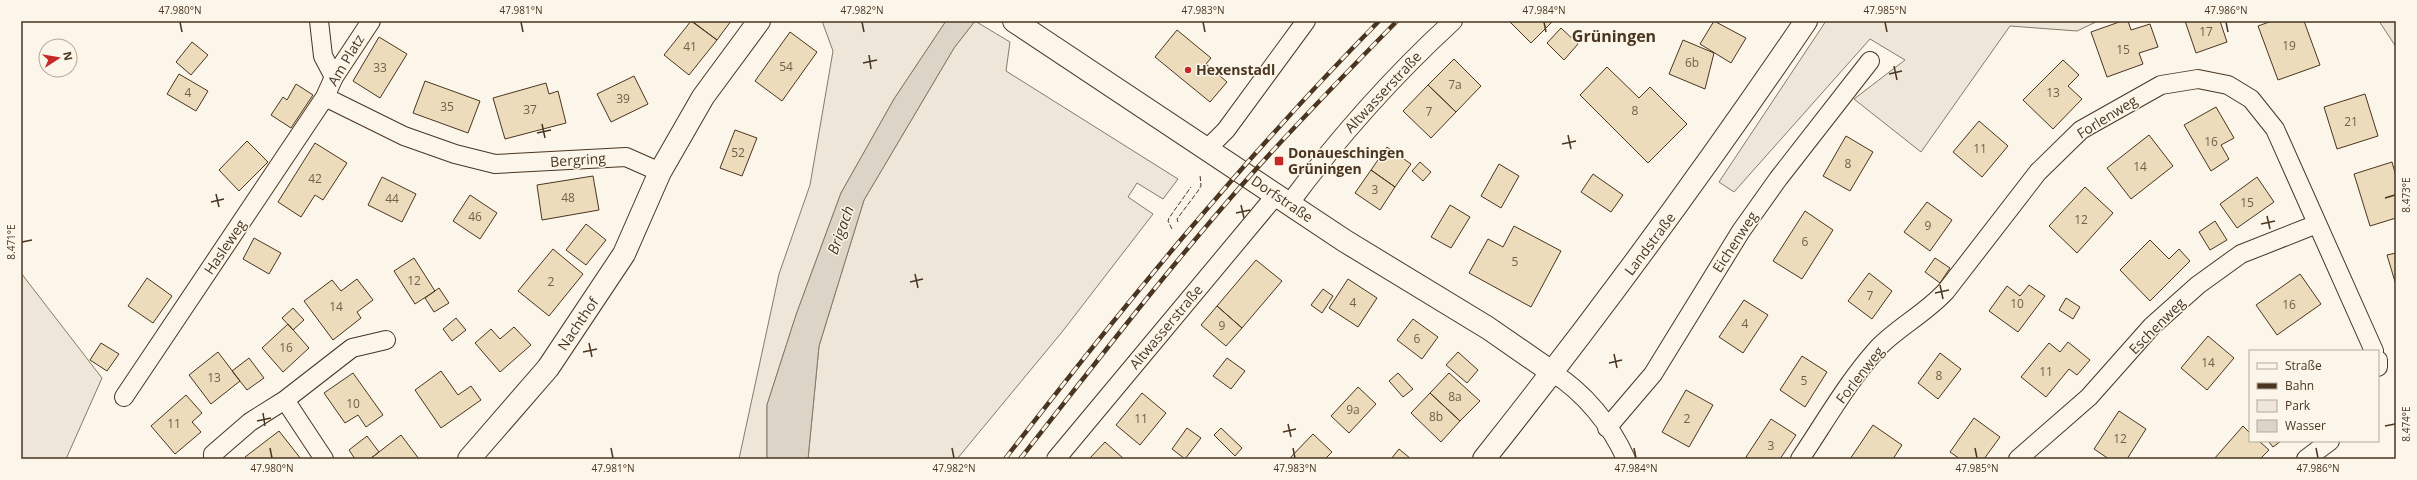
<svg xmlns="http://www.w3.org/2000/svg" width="2417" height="480" font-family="'Open Sans',sans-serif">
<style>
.green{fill:#ede6d9;stroke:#887966}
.water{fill:#dcd4c6;stroke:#887966}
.building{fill:#ecdcbc;stroke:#4a3520}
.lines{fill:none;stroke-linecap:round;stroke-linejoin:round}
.minor-casing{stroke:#4a3520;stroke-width:20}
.tertiary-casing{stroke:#4a3520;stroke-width:24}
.secondary-casing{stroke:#4a3520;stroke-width:24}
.minor{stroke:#fbf6e9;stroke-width:18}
.tertiary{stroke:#fbf6e9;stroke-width:22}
.secondary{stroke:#fbf6e9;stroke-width:22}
.rail-casing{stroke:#4a3520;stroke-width:4.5}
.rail{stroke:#fbf6e9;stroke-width:3;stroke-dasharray:9;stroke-linecap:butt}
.fence{stroke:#4a3520;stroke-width:1;stroke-dasharray:5 2;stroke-linecap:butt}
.ticks{fill:none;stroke:#4a3520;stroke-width:1.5}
.poi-dot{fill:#c62828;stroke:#fbf6e9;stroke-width:1.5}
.labels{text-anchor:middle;stroke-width:3;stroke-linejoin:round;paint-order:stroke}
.number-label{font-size:12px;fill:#725f47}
.street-label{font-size:14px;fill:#4a3520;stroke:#fbf6e9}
.poi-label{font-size:14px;font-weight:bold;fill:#4a3520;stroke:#fbf6e9;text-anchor:start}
.water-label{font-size:15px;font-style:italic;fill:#4a3520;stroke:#fbf6e9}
.quarter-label{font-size:16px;font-weight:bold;fill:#4a3520;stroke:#fbf6e9}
.neatline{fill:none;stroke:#4a3520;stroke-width:1.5}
.ticks-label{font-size:10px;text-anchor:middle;fill:#4a3520}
</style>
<rect width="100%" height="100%" fill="#fbf6e9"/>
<path class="green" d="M822 21H946L894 99 841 193 796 315 767 405V459H739L779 274 810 185 833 51Z
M975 21 1010 42 1006 71 1178 179 1163 199 1137 183 1128 197 1153 214 1062 332 957 459H808L819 346 864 200 954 48Z
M1826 21H2098L2077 31 2010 26 1921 152 1854 99 1905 60 1870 39 1734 192 1719 182Z
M2379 21H2396V47Z
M21 273 102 378 66 459H21Z"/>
<path class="water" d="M946 21H975L954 48 864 200 819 346 808 459H767V405L796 315 841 193 894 99Z"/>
<path class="building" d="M691 21 717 40 689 75 664 55Z
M692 21H731L717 40Z
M1509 21H1553L1531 43Z
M1714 21 1746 38 1731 63 1700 44Z
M2122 21H2128L2131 30 2150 24 2158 47 2139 53 2143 64 2107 77 2091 32Z
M2185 21H2220L2227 42 2196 53Z
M2272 21H2304L2320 65 2278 80 2258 26Z
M1561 28 1578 44 1564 60 1547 43Z
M1177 30 1211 58 1206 64 1227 82 1210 102 1155 57Z
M790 32 817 52 782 101 755 81Z
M379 37 407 54 380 98 353 81Z
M1683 40 1714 53 1705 89 1669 74Z
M192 42 208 55 191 75 176 62Z
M1454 59 1481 86 1456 112 1428 85Z
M2063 60 2079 75 2068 86 2082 99 2053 129 2023 100Z
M1607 67 1639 98 1650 87 1687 124 1648 163 1580 95Z
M179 74 208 91 196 111 167 94Z
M634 76 648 104 611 122 597 94Z
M425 81 480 101 468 133 413 113Z
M546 83 549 94 558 91 566 123 505 139 493 98Z
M296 84 313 95 291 128 271 115 283 97 287 100Z
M1428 85 1456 112 1431 138 1403 111Z
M2365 94 2378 136 2337 149 2324 107Z
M2216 107 2234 138 2221 145 2229 159 2211 171 2184 125Z
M1979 121 2008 146 1982 177 1953 152Z
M735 130 757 138 742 176 720 168Z
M2149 135 2173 166 2131 199 2107 168Z
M1846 136 1873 152 1850 191 1823 176Z
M247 141 268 162 239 191 219 170Z
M315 143 347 163 323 200 315 195 301 217 278 202Z
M1387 147 1411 164 1395 187 1371 170Z
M1420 162 1431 172 1423 181 1412 171Z
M2392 162 2396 176V218L2370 226 2354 174Z
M1499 164 1519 176 1501 208 1481 196Z
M1371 170 1395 187 1380 210 1355 193Z
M1593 174 1623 195 1611 212 1581 192Z
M593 176 599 210 542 220 537 185Z
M382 177 416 194 402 222 368 205Z
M2257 177 2274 202 2237 228 2220 204Z
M2085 187 2113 213 2077 253 2049 226Z
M470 195 497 213 480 239 453 221Z
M1927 202 1952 220 1930 251 1904 232Z
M1450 205 1470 217 1451 248 1431 237Z
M1805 211 1833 230 1802 279 1773 261Z
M2215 221 2227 240 2210 250 2199 232Z
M586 224 606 240 586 265 566 250Z
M1514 226 1561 251 1531 307 1469 273 1488 239 1503 247Z
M254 238 281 253 269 274 243 259Z
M2150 240 2169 259 2179 249 2190 261 2150 301 2120 270Z
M553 249 583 274 549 316 518 291Z
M2396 253V285L2387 255Z
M414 258 435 291 415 304 394 271Z
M1935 258 1950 268 1940 283 1925 272Z
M1256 260 1282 281 1242 328 1217 306Z
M1869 273 1892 291 1872 319 1848 301Z
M2300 274 2321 304 2277 335 2256 305Z
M147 278 172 296 153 323 128 306Z
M357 279 373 300 357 312 361 318 333 340 304 301 332 280 341 291Z
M1348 279 1377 298 1358 327 1329 308Z
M2029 285 2045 296 2018 332 1989 311 2007 286 2020 296Z
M439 288 449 303 434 312 425 298Z
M1323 289 1333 296 1322 313 1311 305Z
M2066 298 2080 307 2073 319 2059 310Z
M1744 300 1768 315 1743 353 1719 337Z
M1217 306 1242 328 1226 346 1201 325Z
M293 308 304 320 293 330 282 318Z
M456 318 466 330 452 341 443 329Z
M1413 319 1438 337 1422 359 1397 340Z
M288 324 309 348 283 372 262 348Z
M514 327 531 345 500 372 475 343 491 329 500 339Z
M2208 336 2234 358 2207 390 2181 368Z
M2068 342 2090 360 2077 375 2069 369 2046 397 2021 377 2049 343 2060 352Z
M101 343 119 354 107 371 90 360Z
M218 352 240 381 211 404 189 375Z
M1458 352 1478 370 1467 383 1446 365Z
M1940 353 1961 369 1938 399 1918 383Z
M1802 356 1827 372 1805 407 1780 390Z
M249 358 264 378 247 390 232 371Z
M1227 358 1245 371 1231 389 1213 376Z
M441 371 458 395 471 386 481 400 441 428 415 390Z
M353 373 383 415 366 427 358 415 345 423 324 393Z
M1398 373 1413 389 1403 397 1389 381Z
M1449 373 1480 401 1460 421 1430 393Z
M1358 387 1376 404 1349 433 1331 416Z
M1686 390 1713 405 1689 447 1662 432Z
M1142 393 1166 413 1140 445 1116 425Z
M1430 393 1460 421 1441 442 1411 413Z
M186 395 202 413 192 422 201 432 175 454 151 426Z
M2119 411 2146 429 2127 459H2109L2094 449Z
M1974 418 2000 437 1984 459H1960L1950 452Z
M1771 419 1796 435 1780 459H1750L1746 457Z
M1873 425 1902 445 1893 459H1850Z
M2243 426 2250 433V441H2259L2269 450 2260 459H2214Z
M1187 428 1201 438 1185 459 1172 449Z
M1221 428 1242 448 1235 456 1214 435Z
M279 431 301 459H247L245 457Z
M1313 434 1332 452 1325 459H1289Z
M401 435 419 459H370L379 452Z
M367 436 379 452 370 459H355L349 450Z
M2268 441H2281L2273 447Z
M1105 442 1124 459H1089Z
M1399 449 1411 459H1391Z"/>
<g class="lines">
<g class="minor-casing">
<path id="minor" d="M319 21 323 56 334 77
M325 97 404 136 455 154 495 164 626 157 660 172
M1207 149 1226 130 1306 21
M1289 204C1338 138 1392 77 1453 21
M2378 360V367
M1553 373C1584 392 1611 425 1626 459
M124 397 325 97 334 77 371 21
M1607 428 1653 374 1741 231 1778 179 1870 61
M213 459V454L250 422 285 400
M324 459 285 400 352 348 386 340
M1056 459 1276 195
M1800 459C1825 422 1848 381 1878 348 1897 328 1926 313 1946 291L2038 172 2081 130 2161 85 2198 79 2228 85 2251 99 2275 129 2374 351
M2018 459 2089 397 2152 326 2198 285 2241 254 2317 224
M2306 459 2330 441"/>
</g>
<g class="tertiary-casing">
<path id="tertiary" d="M1014 21 1345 241 1488 328 1553 373
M469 459 548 368 624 254 660 172 703 97 759 21"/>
</g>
<g class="secondary-casing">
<path id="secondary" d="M1484 459C1597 317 1704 171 1806 21"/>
</g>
<use href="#minor" class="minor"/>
<use href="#tertiary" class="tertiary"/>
<use href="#secondary" class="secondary"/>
<g class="rail-casing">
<path id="rail" d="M1005 459C1123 306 1244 158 1379 21
M1020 459C1095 364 1169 267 1249 177 1297 123 1347 72 1397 21"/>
</g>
<use href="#rail" class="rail"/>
<path class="fence" d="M1178 222 1177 219 1198 191 1201 186 1200 175
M1172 229 1168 221 1169 218 1191 187"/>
</g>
<path class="ticks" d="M180 22 182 32M521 22 523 32M862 22 864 32M1203 22 1205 32M1544 22 1546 32M1885 22 1887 32M2226 22 2228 32M869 55 871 69M863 63 877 60M1894 66 1897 80M1889 74 1902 71M542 124 545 138M537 133 551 130M1568 135 1571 149M1562 144 1576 141M216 194 219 207M2385 198 2395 195M211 202 224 199M1241 205 1244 218M1236 213 1250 210M2267 216 2270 229M2261 224 2275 221M22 242 32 240M915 274 918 288M910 282 923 279M1940 285 1943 299M1935 293 1949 290M589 343 592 357M583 352 597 349M1614 354 1617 368M1609 363 1622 360M263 413 265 426M257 421 271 418M1288 424 1291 437M2385 426 2395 424M1283 432 1296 429M270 448 272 458M611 448 613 458M952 448 954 458M1293 448 1295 458M1634 448 1636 458M1975 448 1977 458M2316 448 2318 458"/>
<g class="poi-dot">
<circle cx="1188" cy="70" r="4"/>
<rect x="1274" y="156" width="10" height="10" rx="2"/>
</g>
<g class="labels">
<g class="number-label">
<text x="2206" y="36">17</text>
<text x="2289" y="50">19</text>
<text x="690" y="51">41</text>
<text x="2123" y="54">15</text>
<text x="1692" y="67">6b</text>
<text x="786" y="71">54</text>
<text x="380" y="72">33</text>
<text x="1455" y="89">7a</text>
<text x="188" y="97">4</text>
<text x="2053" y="97">13</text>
<text x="623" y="103">39</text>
<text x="447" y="111">35</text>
<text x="530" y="114">37</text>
<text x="1635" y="115">8</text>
<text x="1429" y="116">7</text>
<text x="2351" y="126">21</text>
<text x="2211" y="146">16</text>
<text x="1980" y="153">11</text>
<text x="738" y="157">52</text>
<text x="1848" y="168">8</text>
<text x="2140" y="171">14</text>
<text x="315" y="183">42</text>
<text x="1375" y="194">3</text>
<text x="568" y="202">48</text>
<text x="392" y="203">44</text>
<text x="2247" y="207">15</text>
<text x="475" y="221">46</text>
<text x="2081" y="224">12</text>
<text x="1928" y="230">9</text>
<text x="1805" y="246">6</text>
<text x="1515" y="266">5</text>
<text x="414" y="285">12</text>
<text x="551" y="286">2</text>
<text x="1870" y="300">7</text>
<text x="1353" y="307">4</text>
<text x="2017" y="308">10</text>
<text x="2289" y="309">16</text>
<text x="336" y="311">14</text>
<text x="1745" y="328">4</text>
<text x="1222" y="330">9</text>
<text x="1417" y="343">6</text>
<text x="286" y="352">16</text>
<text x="2208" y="367">14</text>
<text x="2046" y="376">11</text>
<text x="1939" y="380">8</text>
<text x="214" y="382">13</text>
<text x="1804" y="385">5</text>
<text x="1455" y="401">8a</text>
<text x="353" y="408">10</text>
<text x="1353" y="414">9a</text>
<text x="1436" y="421">8b</text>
<text x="1141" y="423">11</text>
<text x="1687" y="423">2</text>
<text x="174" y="428">11</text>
<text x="2120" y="443">12</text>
<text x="1771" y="450">3</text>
</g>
<g class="street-label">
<text transform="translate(346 60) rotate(-59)" y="5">Am Platz</text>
<text transform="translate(1383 92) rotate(-47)" y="5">Altwasserstraße</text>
<text transform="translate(2107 117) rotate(-32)" y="5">Forlenweg</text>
<text transform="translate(578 160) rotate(-4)" y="5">Bergring</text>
<text transform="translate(1282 199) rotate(34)" y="5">Dorfstraße</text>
<text transform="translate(1735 242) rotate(-57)" y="5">Eichenweg</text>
<text transform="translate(1650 244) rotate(-53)" y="5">Landstraße</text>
<text transform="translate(225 247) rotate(-56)" y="5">Hasleweg</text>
<text transform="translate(578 324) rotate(-56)" y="5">Nachthof</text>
<text transform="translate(2157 326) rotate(-45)" y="5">Eschenweg</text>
<text transform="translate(1166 327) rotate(-50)" y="5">Altwasserstraße</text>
<text transform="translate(1860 375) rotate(-52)" y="5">Forlenweg</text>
</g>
<g class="poi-label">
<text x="1196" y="75">Hexenstadl</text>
<text x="1288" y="158">Donaueschingen<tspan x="1288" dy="16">Grüningen</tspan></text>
</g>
<g class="water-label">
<text transform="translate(841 230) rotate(-70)" y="5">Brigach</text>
</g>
<g class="quarter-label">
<text x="1614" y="42">Grüningen</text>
</g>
</g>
<rect width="2417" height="480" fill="none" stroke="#fbf6e9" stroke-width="44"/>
<rect x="2249" y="350" width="130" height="92" fill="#fbf6e9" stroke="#b4a999"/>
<rect x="2257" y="363" width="20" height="6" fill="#fbf6e9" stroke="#b4a999"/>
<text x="2285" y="370" font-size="12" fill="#4a3520">Straße</text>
<rect x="2257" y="383" width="20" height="6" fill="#4a3520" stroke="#b4a999"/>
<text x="2285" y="390" font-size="12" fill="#4a3520">Bahn</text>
<rect x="2257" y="400" width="20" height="12" fill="#ede6d9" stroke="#b4a999"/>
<text x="2285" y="410" font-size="12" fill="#4a3520">Park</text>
<rect x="2257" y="420" width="20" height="12" fill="#dcd4c6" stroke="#b4a999"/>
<text x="2285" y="430" font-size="12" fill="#4a3520">Wasser</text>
<g transform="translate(58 58) rotate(78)"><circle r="19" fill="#fbf6e9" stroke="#b4a999"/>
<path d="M0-3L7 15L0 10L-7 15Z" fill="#c62828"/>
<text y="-6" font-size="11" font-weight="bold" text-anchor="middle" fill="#4a3520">N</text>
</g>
<rect x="22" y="22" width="2373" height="436" class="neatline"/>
<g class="ticks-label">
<text x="180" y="14">47.980°N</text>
<text x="521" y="14">47.981°N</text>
<text x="862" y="14">47.982°N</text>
<text x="1203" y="14">47.983°N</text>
<text x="1544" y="14">47.984°N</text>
<text x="1885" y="14">47.985°N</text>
<text x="2226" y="14">47.986°N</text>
<text transform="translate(2406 195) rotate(-90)" y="4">8.473°E</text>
<text transform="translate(11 242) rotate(-90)" y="4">8.471°E</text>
<text transform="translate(2406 424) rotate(-90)" y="4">8.474°E</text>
<text x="272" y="472">47.980°N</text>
<text x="613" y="472">47.981°N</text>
<text x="954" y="472">47.982°N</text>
<text x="1295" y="472">47.983°N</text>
<text x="1636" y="472">47.984°N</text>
<text x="1977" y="472">47.985°N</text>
<text x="2318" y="472">47.986°N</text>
</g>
</svg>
